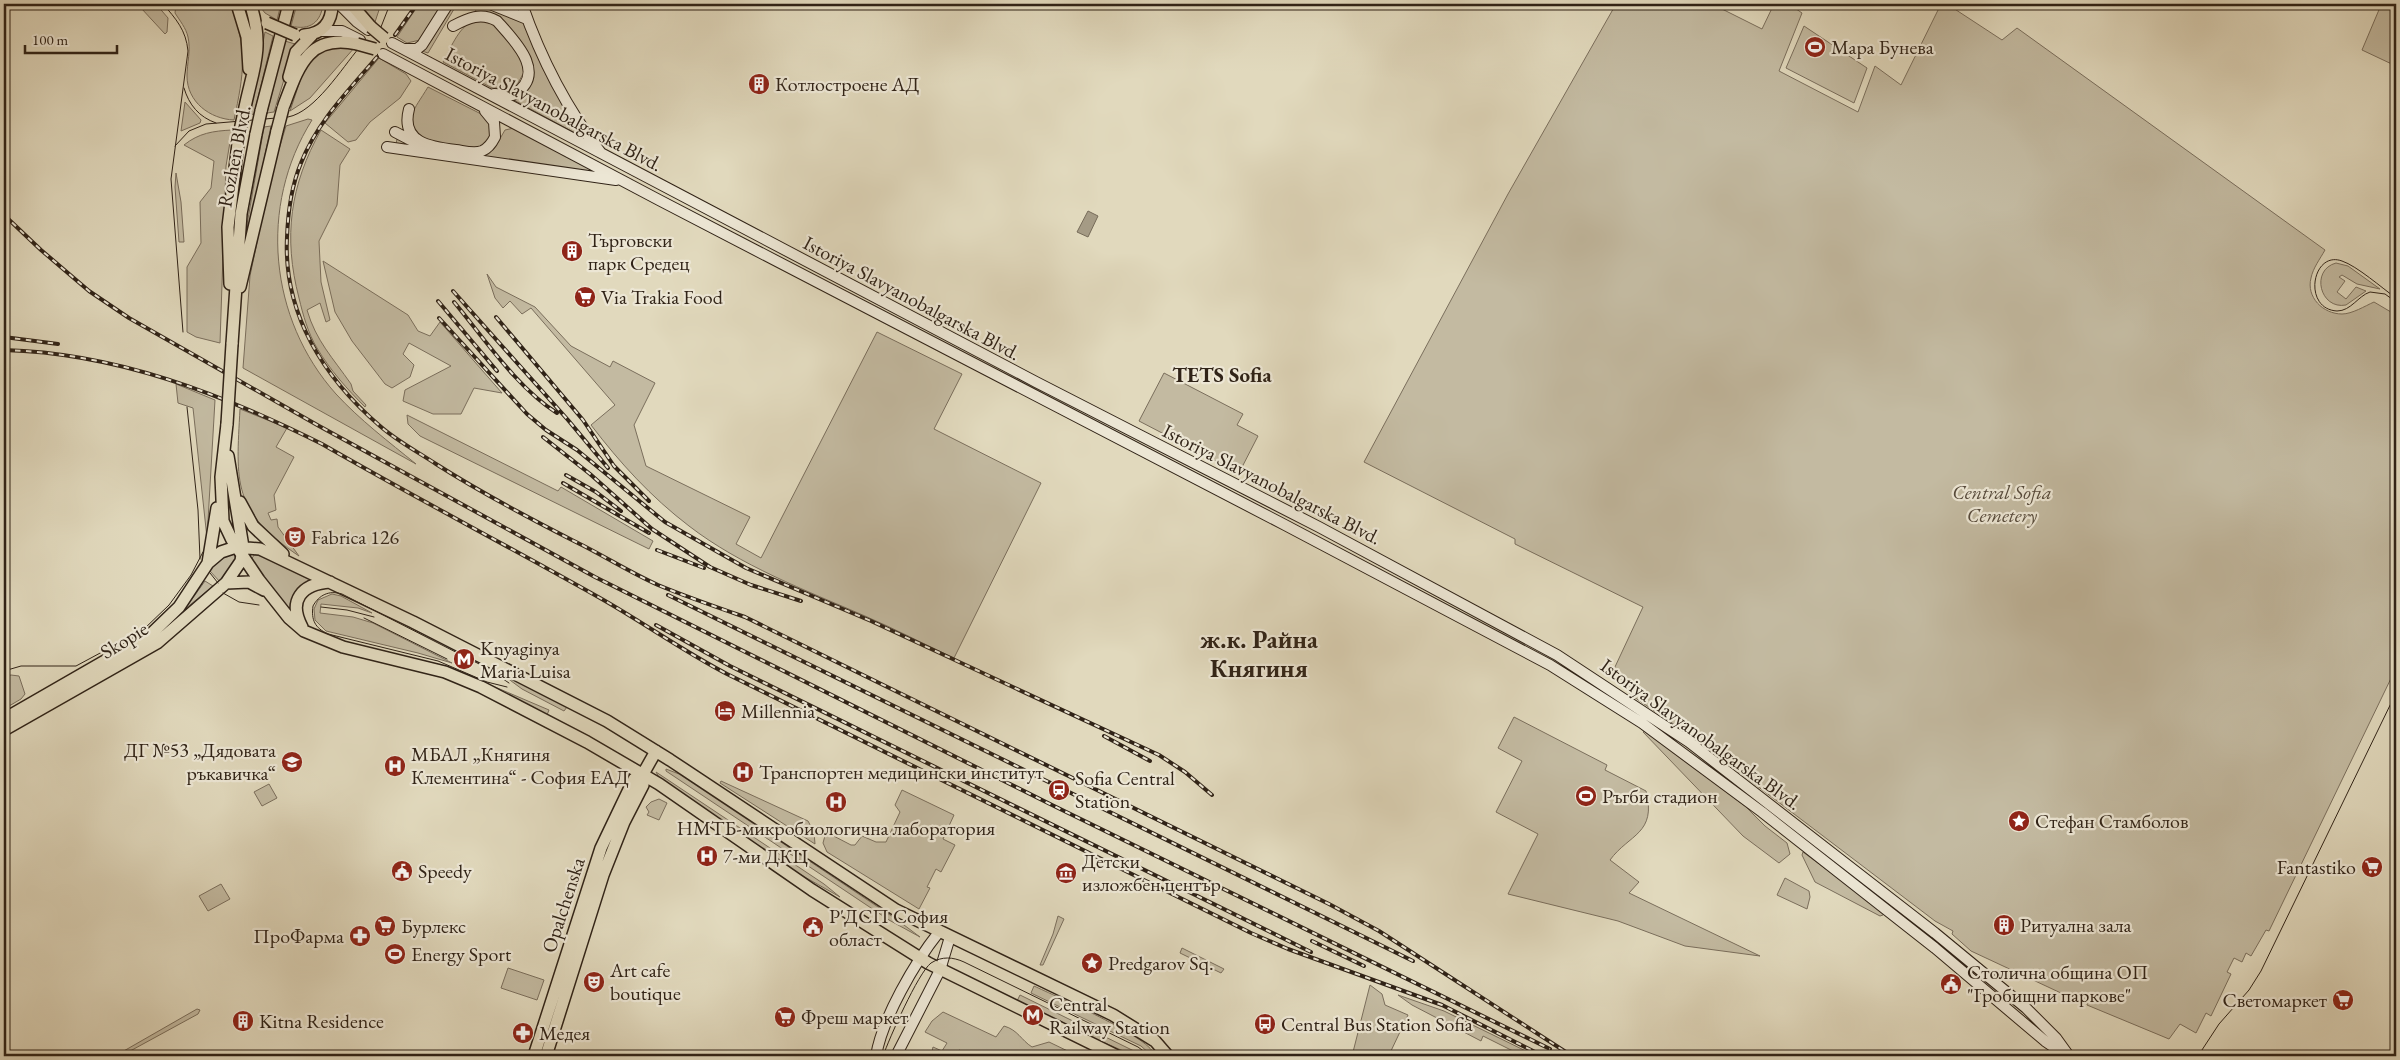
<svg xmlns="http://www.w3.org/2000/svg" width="2400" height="1060" font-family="'EB Garamond',serif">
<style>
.green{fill:#c3baa1;stroke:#7a6e5c}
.water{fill:#a59b85;stroke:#766b59}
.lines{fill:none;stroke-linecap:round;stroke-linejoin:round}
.secondary-casing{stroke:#302317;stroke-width:12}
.primary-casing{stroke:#302317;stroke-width:14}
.secondary{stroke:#ece6d4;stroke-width:10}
.primary{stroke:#e1d9bd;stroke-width:11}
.tram{stroke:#302317;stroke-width:1}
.rail-casing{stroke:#302317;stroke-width:4}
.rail{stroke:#ece6d4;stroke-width:2;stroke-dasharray:5.5;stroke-linecap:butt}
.primary-bridge-casing{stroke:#302317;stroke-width:14;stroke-linecap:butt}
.primary-bridge{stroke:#e1d9bd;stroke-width:11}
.labels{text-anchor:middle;stroke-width:4.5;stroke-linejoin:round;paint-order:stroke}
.poi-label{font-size:20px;fill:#302317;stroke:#ece6d4;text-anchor:start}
.street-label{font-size:20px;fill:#302317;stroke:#ece6d4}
.park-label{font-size:20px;font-style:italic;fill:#55493a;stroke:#ece6d4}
.neighbourhood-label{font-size:21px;font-weight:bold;fill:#302317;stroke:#ece6d4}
.district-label{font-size:25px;font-weight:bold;fill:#302317;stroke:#ece6d4}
</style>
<rect width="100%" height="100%" fill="#e1d9bd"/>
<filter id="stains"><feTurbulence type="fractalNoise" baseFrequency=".004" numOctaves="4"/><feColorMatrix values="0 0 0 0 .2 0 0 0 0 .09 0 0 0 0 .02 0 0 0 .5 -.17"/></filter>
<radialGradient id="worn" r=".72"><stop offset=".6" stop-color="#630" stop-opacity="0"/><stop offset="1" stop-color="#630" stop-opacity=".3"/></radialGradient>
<path class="green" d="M143 4H156L168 18 167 32 165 34 141 8Z
M176 4H230C248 49 244 73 234 120 210 119 187 102 187 76 187 63 191 50 188 37 186 28 180 21 175 13Z
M258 4H281L277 20 265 13Z
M297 4H323C321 22 310 31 291 26Z
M356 4H381L375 22Z
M419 4H444L420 40 407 43 397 37Z
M453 4H457L428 53 422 51 431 41Z
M480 4 520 18 526 23 588 140 510 98 531 80 500 19 474 13Z
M1616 4H1712L1762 29 1774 4H1789L1802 13 1779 71 1858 112 1875 66 1901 85 1941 4H1947L2002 40 2017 28 2325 250C2320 259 2313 268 2311 278 2306 297 2323 314 2342 314 2352 314 2365 306 2374 302L2396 315V668L2269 931 2266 930 2251 956 2246 953 2242 962 2234 958 2227 972 2231 974 2211 1016 2206 1013 2196 1033 2180 1024 2169 1039 2087 1005 2088 1000 2080 996 2078 1001 1971 951 1952 934 1953 931 1935 921 1694 738 1631 695 1614 669 1643 607 1515 544V539L1364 462 1508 194Z
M2381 5 2396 11V66L2362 50Z
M477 19 498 25 520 53 524 72 517 85 510 88H492L443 62C452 46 459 25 477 19Z
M1804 26 1867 68 1854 103 1786 68Z
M265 32 273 36 254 114 249 115Z
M285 41 295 44 274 112 267 113Z
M326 47H355L310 98 290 111 306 63Z
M379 58 406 74 411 81 400 98 370 122 356 140 348 142 325 123Z
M428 87 485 116C495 128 492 142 478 148L422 142C404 116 413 112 428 87Z
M185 102 201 120 200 123 181 131Z
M308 119 312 120C258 206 269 319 336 394 360 420 389 442 416 464L243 368 250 276 270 179 286 126Z
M271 126 248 236H245L264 127Z
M514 128 599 174 396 144 397 139H400L488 153 494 149 505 130Z
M232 130 226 166 220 343 196 337 187 332V267L201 243 200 202 211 188 214 161 184 145C199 133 213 131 232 130Z
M321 130 350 149 340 165 337 205 319 241 321 282 330 320 326 322 320 303 307 310C316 341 333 358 351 384L353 391 366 405 365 407C347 389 330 370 317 348 308 333 303 315 299 298 283 237 290 185 321 130Z
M176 173 181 202 184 242H179L175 187Z
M323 261 408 315 418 331 430 336 440 322 502 393 474 388 461 414H433L403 401 405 390 451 366 409 343 403 354 414 365 410 377 392 388 385 384 352 341 335 312Z
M2336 263 2348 266 2380 289 2357 284 2342 275 2339 277 2345 281 2337 292 2346 299 2356 287 2366 291 2346 305C2320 310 2310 270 2336 263Z
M487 274 496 287 535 307 571 346 610 367 613 361 655 383 634 425 646 466 750 517 736 544 761 558 877 332 962 374 934 429 1041 483 954 658C924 644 895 629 865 616 805 590 741 566 689 526 651 497 620 463 591 425L615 405 531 308 522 314 510 301 503 308 495 298Z
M1164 373 1243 414 1237 425 1258 436 1239 473 1139 421Z
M176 384 215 400 207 538 193 408 178 403Z
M240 409 287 428 276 447 294 457 274 495 276 510 268 513 271 520 277 519 278 527 299 556C232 511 236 483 240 409Z
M407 415 558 491 561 487 653 541 649 549 420 436 408 424Z
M230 553 234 554 236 560 220 582 210 571 218 559Z
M254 555 269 557 315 579 300 587 292 613 251 560Z
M205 581 213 586 185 609Z
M332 594 341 596 372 613 358 608 321 604 320 613 353 617 373 623 452 663 418 653 326 631 315 620 314 609 318 600Z
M499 672 567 707 564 711 522 689Z
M11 675 19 676 25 694 21 699 4 709V677Z
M488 684 549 710 547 715Z
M1514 717 1607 765 1605 770 1646 791C1657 834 1629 834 1610 860L1639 882 1629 893 1760 956 1685 946 1618 921 1508 894 1538 834 1496 812 1522 761 1498 748Z
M1645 731 1745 806 1765 826 1787 843 1790 854 1779 863 1743 836 1643 732Z
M666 769 679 774 706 792 896 919 920 937 889 920 666 771Z
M656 772 824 884 840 897 796 872 660 779Z
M721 781 808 821 814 832 815 844 720 783Z
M269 784 277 798 262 806 254 792Z
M902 790 954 815 943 839 955 845 941 872 936 869 927 887 930 888 919 909 827 852 823 843 826 832 851 845H855L862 836 876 842H886L900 812 895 805Z
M659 799 667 803 659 820 647 815 649 812 646 807 651 802Z
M1803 852 1884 912 1883 915 1880 916 1815 882 1802 855Z
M1785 878 1809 891 1810 897 1807 909 1777 895Z
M221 884 230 899 208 911 199 896Z
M1058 916 1064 919 1043 965H1040L1053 934Z
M1182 948 1224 969 1221 973 1219 972 1180 953Z
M508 968 544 980 537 1000 501 988Z
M1370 985 1382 994 1385 1005 1408 1015 1390 1053 1396 1056H1352Z
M1034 986C1055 996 1148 1036 1154 1054L1151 1055 1141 1046 1031 993Z
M1020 995 1136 1052 1142 1056H1135L1068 1027 1017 1001Z
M1398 995 1444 1011 1536 1056H1523L1483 1036 1481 1041 1412 1005Z
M197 1009 200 1010 198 1014 121 1056H115Z
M943 1012 996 1037 1004 1026C1018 1030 1021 1040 1032 1047L1049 1042 1078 1056H968L967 1053 959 1050 958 1056H931L933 1047 942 1051 947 1043 925 1032 932 1021Z"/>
<path class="water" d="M1088 211 1098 216 1088 237 1077 232Z"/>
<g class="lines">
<g class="secondary-casing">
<path id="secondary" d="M339 4 357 22 368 30
M490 4 527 19
M522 4C540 56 567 109 601 153
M453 26C468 18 481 12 497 21 514 40 549 74 513 95L494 94
M321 31H342L360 40
M392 43 1036 382 1319 527 1557 655 1689 742 1935 933 2026 1008 2056 1038 2069 1056
M405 49H417L422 45 448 4
M383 54 659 200 1285 525 1550 665 1642 723 1762 812 1935 948 2045 1041 2067 1056
M409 109C400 143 431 147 456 150 464 151 474 154 482 151 489 148 492 143 495 137L494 122 485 111
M395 132 420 145
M387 147 616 180
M876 1056C882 1019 915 962 939 932
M896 1056 940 970 950 937"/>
</g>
<g class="primary-casing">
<path id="primary" d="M237 4 247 37 249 69
M351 4 371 27
M304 35C323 34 332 22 332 4
M289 77 296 52 312 35
M284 105C298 68 308 33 357 44
M261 111 289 4
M244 112C252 71 264 51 252 9
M230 284 228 227 239 135
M240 287 277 131
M232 344 241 214 256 134
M227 424 221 477 223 521 232 540 259 580 289 618 304 631 343 647 445 672 481 687 587 742 659 784 812 890 928 963 1117 1056
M240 502 253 526 283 554
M208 563 217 508
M226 583 249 582 264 590
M302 627C288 601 301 584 330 582
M4 719 150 635 179 607 208 563 221 552 236 547 260 549 413 622 607 721 670 760 896 910 1113 1015 1155 1041 1168 1056
M4 730 157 643 226 583 241 561 243 547 228 456
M534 1056 601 848 634 779 643 774
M546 1056 603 875 624 822 643 785V774L656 751"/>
</g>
<use href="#secondary" class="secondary"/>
<use href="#primary" class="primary"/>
<path class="tram" d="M163 4C176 19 186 30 188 51L171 179 183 332
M381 27 390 4
M184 88C189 105 199 117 216 123
M175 146 189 131 206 124 288 117C315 112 342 68 359 48
M2396 298C2382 288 2357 266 2342 261 2312 250 2302 309 2337 311 2351 311 2358 296 2370 292L2385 294 2396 302
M187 407 198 510 200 559
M210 573 218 583
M223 593 239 602 259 605
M321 607 347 610 374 617
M364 618 447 659
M4 671 21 666H76L143 630 169 605 191 575 203 552
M507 687 487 682 438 661 328 634C315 628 311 620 313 606 319 595 329 590 342 594L487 668 509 683
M883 1056C889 1039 918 973 931 963 942 956 953 957 964 962L1138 1047 1150 1056
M2198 1056 2219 1024 2249 990 2261 971 2396 693"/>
<g class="rail-casing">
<path id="rail" d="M395 35 417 4
M377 57C349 90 317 122 301 163 291 187 288 211 287 237 283 314 324 378 380 426 397 441 418 452 436 464 480 492 525 516 572 540 601 554 629 572 658 585 687 597 716 607 745 617L1329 904 1379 931 1572 1056
M4 215 41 250 89 291 129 318 319 426 595 577 1052 805 1550 1049
M453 291 568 420 608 468
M438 301 497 371
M454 302C484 338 517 388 557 413
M496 317 583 420 614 466 649 501
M439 318 527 414 546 430 577 450 665 522 746 568 871 621 1159 755 1185 772 1212 795
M4 337 58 344
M4 350C117 353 222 394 322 444 414 497 508 546 600 598 644 623 683 651 727 674L1251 933 1288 949 1442 1005 1543 1056
M543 437 590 474 652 529 710 567 751 585 801 601
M566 475 596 492 621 511
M563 483 649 533
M657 550 704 568
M668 595 1413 961
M656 625 730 666 1311 952
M1104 736 1150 761
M1312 941 1364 966"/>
</g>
<use href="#rail" class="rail"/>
<g class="primary-bridge-casing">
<path id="primary-bridge" d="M267 23 295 35
M371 27 384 38
M357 44 375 49
M277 131 283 108
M256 134 261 111
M239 135 244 112
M227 424 232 344"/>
</g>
<use href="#primary-bridge" class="primary-bridge"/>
</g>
<defs>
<g id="stadium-disc" transform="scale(1.125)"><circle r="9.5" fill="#8f2418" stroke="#ece6d4"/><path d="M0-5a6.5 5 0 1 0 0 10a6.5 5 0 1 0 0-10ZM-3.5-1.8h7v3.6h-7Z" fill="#fff"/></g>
<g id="building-disc" transform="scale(1.125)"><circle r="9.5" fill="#8f2418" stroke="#ece6d4"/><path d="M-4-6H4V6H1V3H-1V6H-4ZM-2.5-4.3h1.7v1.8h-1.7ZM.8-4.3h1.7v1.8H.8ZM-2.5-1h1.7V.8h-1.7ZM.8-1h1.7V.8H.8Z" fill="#fff"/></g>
<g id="supermarket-disc" transform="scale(1.125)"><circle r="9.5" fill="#8f2418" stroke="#ece6d4"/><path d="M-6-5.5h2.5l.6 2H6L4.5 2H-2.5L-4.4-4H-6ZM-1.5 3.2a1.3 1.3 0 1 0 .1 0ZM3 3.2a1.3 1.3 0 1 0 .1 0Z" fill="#fff"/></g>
<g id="theatre-disc" transform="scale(1.125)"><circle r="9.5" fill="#8f2418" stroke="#ece6d4"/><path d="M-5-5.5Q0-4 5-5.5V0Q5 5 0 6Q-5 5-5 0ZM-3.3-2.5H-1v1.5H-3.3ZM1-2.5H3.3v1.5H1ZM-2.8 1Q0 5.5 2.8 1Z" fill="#fff"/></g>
<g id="metro-disc" transform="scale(1.125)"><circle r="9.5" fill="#8f2418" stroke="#ece6d4"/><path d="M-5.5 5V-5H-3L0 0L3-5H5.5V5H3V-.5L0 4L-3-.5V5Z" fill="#fff"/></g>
<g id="hotel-disc" transform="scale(1.125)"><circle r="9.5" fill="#8f2418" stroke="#ece6d4"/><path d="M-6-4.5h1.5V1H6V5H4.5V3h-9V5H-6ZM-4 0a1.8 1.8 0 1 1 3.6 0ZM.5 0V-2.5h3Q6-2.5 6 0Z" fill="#fff"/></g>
<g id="school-disc" transform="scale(1.125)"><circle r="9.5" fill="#8f2418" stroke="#ece6d4"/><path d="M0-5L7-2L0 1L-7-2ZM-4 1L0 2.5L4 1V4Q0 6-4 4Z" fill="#fff"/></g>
<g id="hospital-disc" transform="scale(1.125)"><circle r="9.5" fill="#8f2418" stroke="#ece6d4"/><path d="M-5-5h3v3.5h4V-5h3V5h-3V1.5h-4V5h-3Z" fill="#fff"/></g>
<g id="station-disc" transform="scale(1.125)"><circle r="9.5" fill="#8f2418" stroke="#ece6d4"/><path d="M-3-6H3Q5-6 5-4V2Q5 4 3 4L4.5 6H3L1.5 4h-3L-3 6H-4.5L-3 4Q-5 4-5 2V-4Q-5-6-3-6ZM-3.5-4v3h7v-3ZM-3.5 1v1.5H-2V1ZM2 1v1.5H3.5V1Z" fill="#fff"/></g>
<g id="sight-disc" transform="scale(1.125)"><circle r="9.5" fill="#8f2418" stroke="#ece6d4"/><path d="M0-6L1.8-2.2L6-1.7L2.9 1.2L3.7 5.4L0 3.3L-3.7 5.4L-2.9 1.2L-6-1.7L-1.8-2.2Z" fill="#fff"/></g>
<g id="civic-disc" transform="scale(1.125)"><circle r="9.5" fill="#8f2418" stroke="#ece6d4"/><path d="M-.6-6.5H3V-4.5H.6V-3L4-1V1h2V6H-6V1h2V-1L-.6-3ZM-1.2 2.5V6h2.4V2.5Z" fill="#fff"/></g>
<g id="museum-disc" transform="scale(1.125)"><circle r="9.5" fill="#8f2418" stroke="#ece6d4"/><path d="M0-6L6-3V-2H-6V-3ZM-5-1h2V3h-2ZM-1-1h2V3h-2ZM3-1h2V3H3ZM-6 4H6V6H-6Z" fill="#fff"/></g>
<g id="pharmacy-disc" transform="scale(1.125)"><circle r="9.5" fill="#8f2418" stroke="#ece6d4"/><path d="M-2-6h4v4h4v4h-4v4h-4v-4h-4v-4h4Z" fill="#fff"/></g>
<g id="bus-disc" transform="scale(1.125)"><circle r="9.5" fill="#8f2418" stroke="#ece6d4"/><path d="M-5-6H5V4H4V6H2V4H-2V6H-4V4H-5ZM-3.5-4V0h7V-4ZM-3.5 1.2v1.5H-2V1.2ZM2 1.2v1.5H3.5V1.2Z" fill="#fff"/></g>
</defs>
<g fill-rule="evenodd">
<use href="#stadium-disc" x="1815" y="47"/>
<use href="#building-disc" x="759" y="84"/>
<use href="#building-disc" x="572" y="251"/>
<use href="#supermarket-disc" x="585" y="297"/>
<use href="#theatre-disc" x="295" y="537"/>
<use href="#metro-disc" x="464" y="659"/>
<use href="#hotel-disc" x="725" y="711"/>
<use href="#school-disc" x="292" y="762"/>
<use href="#hospital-disc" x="395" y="766"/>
<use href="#hospital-disc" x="743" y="772"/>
<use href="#station-disc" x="1059" y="790"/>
<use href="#stadium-disc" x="1586" y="796"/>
<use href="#hospital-disc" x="836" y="802"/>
<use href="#sight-disc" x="2019" y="821"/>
<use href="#hospital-disc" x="707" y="856"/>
<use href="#supermarket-disc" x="2372" y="867"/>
<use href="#civic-disc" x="402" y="871"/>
<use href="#museum-disc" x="1066" y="873"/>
<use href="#building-disc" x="2004" y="925"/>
<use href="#supermarket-disc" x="385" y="926"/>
<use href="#civic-disc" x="813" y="927"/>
<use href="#pharmacy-disc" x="360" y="936"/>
<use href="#stadium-disc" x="395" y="954"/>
<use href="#sight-disc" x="1092" y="963"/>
<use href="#theatre-disc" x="594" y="982"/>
<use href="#civic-disc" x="1951" y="984"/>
<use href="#supermarket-disc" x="2343" y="1000"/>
<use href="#metro-disc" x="1033" y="1015"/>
<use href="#supermarket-disc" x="785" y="1017"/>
<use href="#building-disc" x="243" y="1021"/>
<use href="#bus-disc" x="1265" y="1024"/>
<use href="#pharmacy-disc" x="523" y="1033"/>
</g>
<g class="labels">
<g class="poi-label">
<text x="1831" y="54">Мара Бунева</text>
<text x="775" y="91">Котлостроене АД</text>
<text x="588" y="247">Търговски<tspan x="588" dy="23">парк Средец</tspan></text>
<text x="601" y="304">Via Trakia Food</text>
<text x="311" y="544">Fabrica 126</text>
<text x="480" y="655">Knyaginya<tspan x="480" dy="23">Maria Luisa</tspan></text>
<text x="741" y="718">Millennia</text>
<text x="276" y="757" text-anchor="end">ДГ №53 „Дядовата<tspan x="276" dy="23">ръкавичка“</tspan></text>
<text x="411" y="761">МБАЛ „Княгиня<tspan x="411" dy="23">Клементина“ - София ЕАД</tspan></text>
<text x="759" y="779">Транспортен медицински институт</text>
<text x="1075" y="785">Sofia Central<tspan x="1075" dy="23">Station</tspan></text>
<text x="1602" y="803">Ръгби стадион</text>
<text x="2035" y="828">Стефан Стамболов</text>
<text x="836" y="835" text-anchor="middle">НМТБ-микробиологична лаборатория</text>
<text x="723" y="863">7-ми ДКЦ</text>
<text x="1082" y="868">Детски<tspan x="1082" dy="23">изложбен център</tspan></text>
<text x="2356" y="874" text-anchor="end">Fantastiko</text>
<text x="418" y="878">Speedy</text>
<text x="829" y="923">Р'ДСП София<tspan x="829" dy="23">област</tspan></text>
<text x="2020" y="932">Ритуална зала</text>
<text x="401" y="933">Бурлекс</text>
<text x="344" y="943" text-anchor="end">ПроФарма</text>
<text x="411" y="961">Energy Sport</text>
<text x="1108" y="970">Predgarov Sq.</text>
<text x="610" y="977">Art cafe<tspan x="610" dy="23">boutique</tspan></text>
<text x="1967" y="979">Столична община ОП<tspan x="1967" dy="23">"Гробищни паркове"</tspan></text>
<text x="2327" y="1007" text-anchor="end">Светомаркет</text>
<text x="1049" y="1011">Central<tspan x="1049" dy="23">Railway Station</tspan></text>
<text x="801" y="1024">Фреш маркет</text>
<text x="259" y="1028">Kitna Residence</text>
<text x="1281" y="1031">Central Bus Station Sofia</text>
<text x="539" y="1040">Медея</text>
</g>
<g class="street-label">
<text transform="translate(554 109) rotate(28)" y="7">Istoriya Slavyanobalgarska Blvd.</text>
<text transform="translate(234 156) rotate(-79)" y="7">Rozhen Blvd.</text>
<text transform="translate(912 298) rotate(28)" y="7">Istoriya Slavyanobalgarska Blvd.</text>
<text transform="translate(1272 484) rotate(27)" y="7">Istoriya Slavyanobalgarska Blvd.</text>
<text transform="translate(124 640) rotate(-32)" y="7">Skopie</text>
<text transform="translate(1701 734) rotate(36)" y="7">Istoriya Slavyanobalgarska Blvd.</text>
<text transform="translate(563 905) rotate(-72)" y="7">Opalchenska</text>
</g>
<g class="park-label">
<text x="2002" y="499">Central Sofia<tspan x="2002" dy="23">Cemetery</tspan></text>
</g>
<g class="neighbourhood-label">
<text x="1222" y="382">TETS Sofia</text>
</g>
<g class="district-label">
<text x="1259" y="648">ж.к. Райна<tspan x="1259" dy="29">Княгиня</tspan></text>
</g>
</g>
<rect width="2400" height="1060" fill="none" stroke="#e1d9bd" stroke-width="20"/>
<rect x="5" y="5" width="2390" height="1050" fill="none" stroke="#302317" stroke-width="2.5"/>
<rect x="10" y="10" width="2380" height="1040" fill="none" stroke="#302317"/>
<path d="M25 45v8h92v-8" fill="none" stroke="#302317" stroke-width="2.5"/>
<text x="32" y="45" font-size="15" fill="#302317" stroke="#ece6d4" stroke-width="4" paint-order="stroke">100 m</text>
<rect width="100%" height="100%" filter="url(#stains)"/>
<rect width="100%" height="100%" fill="url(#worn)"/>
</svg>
